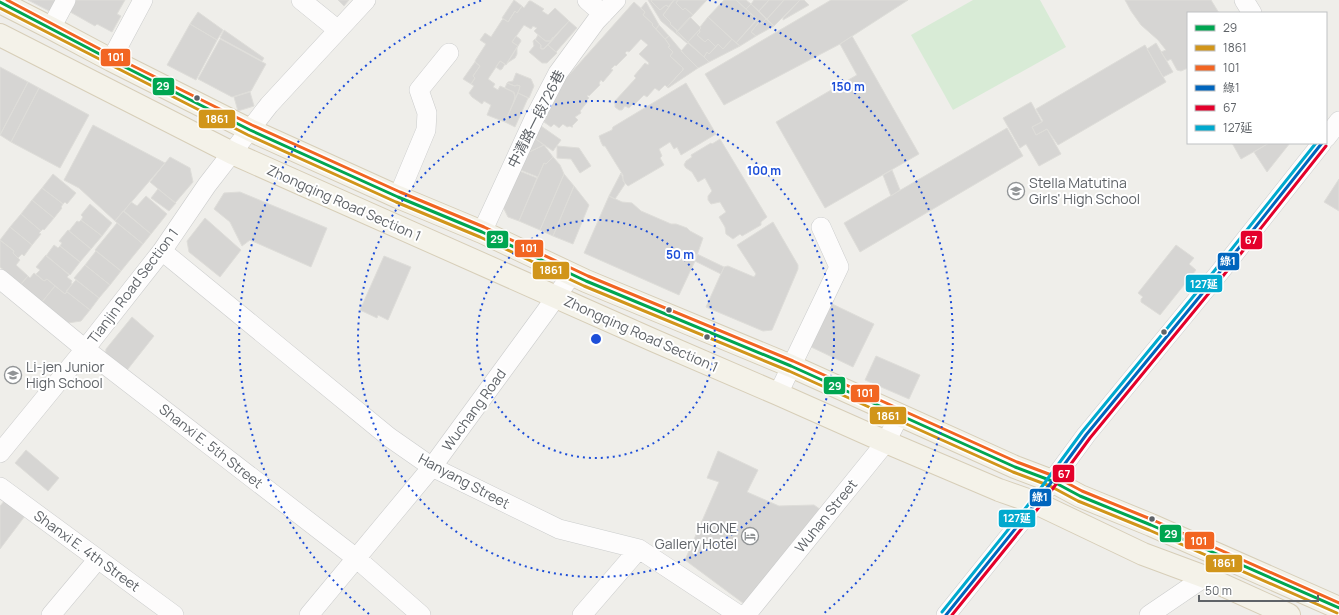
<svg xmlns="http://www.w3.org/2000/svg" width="1339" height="615" font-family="Manrope,'Noto Sans TC',sans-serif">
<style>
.green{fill:#d8ebd6}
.building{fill:#d6d5d3;stroke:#deddd9}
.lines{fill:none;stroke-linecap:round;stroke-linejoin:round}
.minor-casing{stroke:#cbcccc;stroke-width:20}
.major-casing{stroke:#d7ceb8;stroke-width:24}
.minor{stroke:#fdfcfc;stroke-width:19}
.major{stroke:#f4f2e9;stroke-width:22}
.bus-1-casing{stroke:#fff;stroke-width:6}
.bus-2-casing{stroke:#fff;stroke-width:6}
.bus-3-casing{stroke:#fff;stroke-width:6}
.bus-4-casing{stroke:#fff;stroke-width:6}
.bus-5-casing{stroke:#fff;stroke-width:6}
.bus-6-casing{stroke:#fff;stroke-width:6}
.bus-1{stroke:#00a651;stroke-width:3}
.bus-2{stroke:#d1951a;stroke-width:3}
.bus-3{stroke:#f26522;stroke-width:3}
.bus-4{stroke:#0065bd;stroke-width:3}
.bus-5{stroke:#e4002b;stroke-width:3}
.bus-6{stroke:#00a9ce;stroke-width:3}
.ring{fill:none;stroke:#1d4ed8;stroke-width:2;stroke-dasharray:2 4}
.bus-dot{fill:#5f6368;stroke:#fff;stroke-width:1.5}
.labels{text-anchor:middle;stroke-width:4;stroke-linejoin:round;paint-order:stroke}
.street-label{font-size:14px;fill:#5f6368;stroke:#fff}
.poi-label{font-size:14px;fill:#5f6368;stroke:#fff;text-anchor:start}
.centre{fill:#1d4ed8;stroke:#fff;stroke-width:2}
.ring-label{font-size:12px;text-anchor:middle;font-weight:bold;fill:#1d4ed8;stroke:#fff;stroke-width:4;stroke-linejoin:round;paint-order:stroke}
.line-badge{stroke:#fff;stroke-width:1.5}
.badge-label{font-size:11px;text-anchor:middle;font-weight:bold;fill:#fff}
</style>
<rect width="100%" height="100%" fill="#efeeea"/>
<path class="green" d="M973 0H1040L1066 47 953 110 911 35Z"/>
<path class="building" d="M28 0H59L53 13Z
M70 0H125L117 14 121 16 112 32 97 24 95 26 65 9Z
M338 0H349L344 6Z
M514 0 522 6 517 13 515 11 508 22 502 18Z
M648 0H652L651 1 660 10 666 5 669 7 663 15 671 23 670 24 688 42V44L661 21Z
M652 0H674L668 7 666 5 660 10 651 1Z
M674 0H678L676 3 683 10 685 8 693 15 678 31 670 24 671 23 663 15Z
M678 0H707L693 15 685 8 683 10 676 3Z
M724 0H736L757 19 736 43 708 17Z
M736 0H746L751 4 746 9Z
M754 0H769L759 11 751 4Z
M769 0H784L767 19 759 11Z
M784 0H800L774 26 767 19Z
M800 0H804L809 5 783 20V18Z
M831 0H908L840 44 724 105 705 74Z
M1125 0H1211L1219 13H1188V68L1181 71 1177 70 1171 59 1167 61 1161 52 1166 50 1158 40 1141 25 1131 11Z
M529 1H531L544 9 542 11 548 15 555 8 569 21 550 41H545L534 31 537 28 533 26 531 29 524 25 512 42 518 46 506 65 500 61 488 79 495 84 493 87 498 90 500 86 514 92 515 96 514 101 505 122 487 115 491 105 484 101 482 104 472 97 469 93 474 86 471 84 475 78 473 76 480 66 476 63 475 61 486 44 480 40 485 33 491 37 502 20 504 19 508 22 515 11 517 13 522 6 524 8Z
M634 2 645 12 643 15 653 24 652 25 666 40 670 46 668 47 673 52 670 56 683 68V70L667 87 665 85 659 91 655 88 647 97 644 95 635 104 634 103 629 108 625 106 622 110H619L615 107V104L614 102 636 78 634 76 645 63 648 65 649 63 639 54 648 45 641 39 629 52 627 51 625 53 627 55 616 66 615 65 611 69 613 70 603 82 601 80 599 83 600 85 589 96 588 95 587 96 589 98 587 100 588 101 580 111 581 113 575 117 578 120 572 126 573 127H571L570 126 567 127 563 124 559 128 554 124 551 127 544 122 561 84Z
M646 2 659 25 656 29 652 25 653 24 643 15 645 12 641 8Z
M751 4 766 19 761 24 746 9Z
M198 12 223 30 217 40 190 24Z
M690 17 701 28 688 42 676 32Z
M708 17 732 39 723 49 718 44 716 47 708 39 705 42 697 35 700 32 699 30 701 28 700 27Z
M766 19 774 26 756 36 751 32 759 22 761 24Z
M757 20 759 22 751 32 756 36 740 46 736 43Z
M569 21 577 28 556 52 548 45Z
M190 24 217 40 196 80 167 65Z
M659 25 669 36 665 39 656 29Z
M224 30 264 58 262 61 220 38Z
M699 30 700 32 697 35 705 42 708 39 716 47 709 54 707 52 704 57 688 42Z
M538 35 546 41H550L553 37 554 38 543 49 540 48 541 45 535 40Z
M516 36 520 39 521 41 518 46 512 42Z
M669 36 685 55 698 68 668 88 667 87 675 79V78L683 70V68L670 56 673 52 668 47 670 46 665 39Z
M852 36 919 154 825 208 776 122 857 75 840 44Z
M220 39 266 64 251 91 232 97 198 79Z
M535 39 541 45V49H544L548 45 557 53 547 63H542L529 52 534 46 533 41Z
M732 39 740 46 709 62 704 57 707 52 709 54 718 44 723 49Z
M688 43 704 57 709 62 698 68 681 51Z
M1156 43 1173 72 1163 77 1147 49Z
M1145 45 1166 82 1058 145 1047 129 1036 135 1032 127 1043 121 1036 109Z
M517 47V54L515 58 507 63Z
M500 61 505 64 502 69 500 70 496 67Z
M475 62 480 66 473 76 475 78 471 84 463 79Z
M0 67 28 82 0 135Z
M516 73 531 79 534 86 529 98 518 93 520 86 517 85 515 86 507 83 508 82 513 81Z
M28 82 39 88 11 142 0 135Z
M507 83 515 86 517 85 520 86 519 90 514 101 515 96 513 92 505 88Z
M686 83 716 134 681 155 677 147 674 149 670 142 659 149 662 156 660 158 664 165 628 186 623 181V175L605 146H603L601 142 599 136 612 130 613 127Z
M39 88 89 115 60 168 11 142Z
M250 92 254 106 238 111 234 97Z
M518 93 528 98 515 127 505 122Z
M1031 102 1042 122 1032 127 1036 135 1047 129 1061 154 1039 166 1026 144 1020 148 1003 118Z
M93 125 165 163 115 221 79 188 64 180Z
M541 126 561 140 553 151 533 137Z
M1007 128 1023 156 860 252 844 223Z
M533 137 544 145 525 154Z
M720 139 767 217 761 222V225L742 236 740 234 733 239 726 234 725 227 719 217 726 212 720 202 711 204 708 200V196L712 191 705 178 698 182 692 172 686 168 684 165 686 161 692 157 691 155 711 143 712 144Z
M1232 143H1269L1241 159Z
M1269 143H1290L1267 172 1254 152Z
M544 145 553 157 546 164 544 163 538 177 518 169 525 154Z
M557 146 579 148 591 166 580 173 571 159 557 158Z
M170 157 190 168 193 182 175 203 150 182Z
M553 157 560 165 564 174 540 230 519 221 544 163 546 164Z
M517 170 537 178 519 221 508 217 502 205Z
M892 170 900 190 891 196 883 175Z
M621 173 625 184 615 199 609 196Z
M53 174 76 193 67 204 65 202 63 204 42 188Z
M564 174 574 186 553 236 540 230Z
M1339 179V211L1324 202Z
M574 186 589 205 573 244 553 236Z
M42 188 63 204 61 207 62 208 54 218 32 200Z
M158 189 176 203 169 211 151 198Z
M240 192 327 228 311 267 250 240 242 246 230 222 214 209 224 193Z
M146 196 167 214 151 234 124 211 131 202 137 206Z
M609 196 622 202 632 203 641 211 671 224H676L687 228 690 231 703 238 695 261 679 295 584 253Z
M32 200 54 218 44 230 43 229 41 231 21 214Z
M90 204 112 223 102 236 81 220 83 217 81 215Z
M123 211 151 234 143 244 115 221Z
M21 214 41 231 39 233 41 234 32 245 10 227Z
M205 218 241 250 220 277 189 252 187 241Z
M81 220 102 236 91 249 69 231 77 221 79 222Z
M773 222 798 265V269L772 330 763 331 706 307 724 267 728 266 754 277 756 274 737 245Z
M117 223 143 244 121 271 95 250Z
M10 227 32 245 24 256 22 254 18 258 13 253 14 251 0 240Z
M68 230 91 249 80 262 60 246 62 243 59 241Z
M0 240 14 251 13 253 20 260 16 265 28 276 21 284 0 267Z
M54 245 58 248 60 246 80 262 70 275 46 256Z
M1176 245 1194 258 1189 264 1196 270 1160 315 1141 302V299L1143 297 1138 293Z
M96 251 121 271 110 285 85 265Z
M697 254 724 267 721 274 695 261Z
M46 255 69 275 67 277 72 281 71 283 72 284 65 294 47 279 44 281 36 274 40 270 36 267Z
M384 256 411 267 388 320 378 315 377 318 360 310Z
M85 265 110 285 99 298 74 278Z
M34 273 44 281 47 279 55 286 42 302 21 284 28 276 30 278Z
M76 280 99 298 90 310 66 291Z
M55 286 65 294 67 292 90 310 81 321 68 323 42 302Z
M828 302 874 324 853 367 807 345Z
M132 317 154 336 124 374 105 359 106 349Z
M876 356 920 375 909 399 865 380Z
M26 450 59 478 48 491 15 463Z
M718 451 758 470 747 492 779 506 814 505 824 512 747 606 685 560 719 482 707 478Z
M5 500 25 516 0 549V506Z"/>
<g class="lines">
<g class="minor-casing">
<path id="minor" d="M301 0 338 30
M587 0 603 14
M1244 0 1252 13
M51 28 66 0
M111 60 143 0
M1326 138 1339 121
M398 197 426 130 427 113 419 90 449 53
M482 232 534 119 558 73 596 21 616 0
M162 251 389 437 432 467 559 529 639 549 739 615
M0 279 85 349 356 558 421 615
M778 394 839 267 821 227
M0 453 85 349 162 251 207 185 269 105 366 0
M0 487 174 615
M51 615 98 559
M309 615 432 467 546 311 572 274
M582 615 639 549
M746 615 886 442 900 414
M946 615 1036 503 1086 435 1219 273 1322 143
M1149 615 1205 577"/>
</g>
<g class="major-casing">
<path id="major" d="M0 2 51 28 111 60 250 130 398 197 482 232 586 281 791 366 1015 467 1052 481 1080 496 1151 525 1339 608
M0 35 232 153 655 341 778 394 886 442 999 490 1036 503 1143 554 1205 577 1289 615"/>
</g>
<use href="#minor" class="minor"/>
<use href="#major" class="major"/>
<g class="bus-1-casing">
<path id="bus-1" d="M0 2 111 60 250 130 398 197 482 232 586 281 791 366 1015 467 1052 481 1080 496 1151 525 1339 608"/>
</g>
<g class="bus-2-casing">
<path id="bus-2" d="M0 8 109 64 248 135 396 202 480 237 584 286 789 371 1013 472 1050 486 1078 501 1149 530 1337 613"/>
</g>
<g class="bus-3-casing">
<path id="bus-3" d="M7 0 113 56 252 125 400 192 484 227 588 276 793 361 1017 462 1054 476 1082 491 1153 520 1339 603"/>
</g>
<g class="bus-4-casing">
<path id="bus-4" d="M946 615 1036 503 1086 435 1219 273 1322 143"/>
</g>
<g class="bus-5-casing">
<path id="bus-5" d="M952 615 1040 506 1090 438 1223 276 1326 146"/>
</g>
<g class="bus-6-casing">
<path id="bus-6" d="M942 612 1032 500 1082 432 1215 270 1316 143"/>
</g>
<use href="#bus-1" class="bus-1"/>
<use href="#bus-2" class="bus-2"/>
<use href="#bus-3" class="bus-3"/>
<use href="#bus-4" class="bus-4"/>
<use href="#bus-5" class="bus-5"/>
<use href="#bus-6" class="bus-6"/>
</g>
<g class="ring">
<circle cx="596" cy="339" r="119"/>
<circle cx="596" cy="339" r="238"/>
<path d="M369 614A357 357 0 0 1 483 0M709 0A357 357 0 0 1 823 614"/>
</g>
<defs>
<g id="school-ring" transform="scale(0.9)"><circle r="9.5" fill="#fff" stroke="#919496" stroke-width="1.5"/><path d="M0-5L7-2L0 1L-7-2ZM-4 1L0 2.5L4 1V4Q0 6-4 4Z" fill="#919496"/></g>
<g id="hotel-ring" transform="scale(0.9)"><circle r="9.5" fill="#fff" stroke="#919496" stroke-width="1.5"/><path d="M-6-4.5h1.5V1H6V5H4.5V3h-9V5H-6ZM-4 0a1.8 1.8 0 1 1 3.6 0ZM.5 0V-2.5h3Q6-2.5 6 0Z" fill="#919496"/></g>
</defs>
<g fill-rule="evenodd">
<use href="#school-ring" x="1016" y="191"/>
<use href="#school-ring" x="13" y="375"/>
<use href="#hotel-ring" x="750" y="536"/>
</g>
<g class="bus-dot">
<circle cx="197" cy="98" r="3.5"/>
<circle cx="669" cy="310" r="3.5"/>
<circle cx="1164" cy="332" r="3.5"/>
<circle cx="707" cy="337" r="3.5"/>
<circle cx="1152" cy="519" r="3.5"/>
</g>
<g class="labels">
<g class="street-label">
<text transform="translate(536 119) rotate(-63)" y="5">中清路一段726巷</text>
<text transform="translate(344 203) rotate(24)" y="5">Zhongqing Road Section 1</text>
<text transform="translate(133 286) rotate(-53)" y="5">Tianjin Road Section 1</text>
<text transform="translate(641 334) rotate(24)" y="5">Zhongqing Road Section 1</text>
<text transform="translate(474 410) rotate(-54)" y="5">Wuchang Road</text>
<text transform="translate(211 446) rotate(38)" y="5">Shanxi E. 5th Street</text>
<text transform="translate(464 481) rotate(28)" y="5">Hanyang Street</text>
<text transform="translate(826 516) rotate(-51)" y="5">Wuhan Street</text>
<text transform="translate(87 551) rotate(36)" y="5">Shanxi E. 4th Street</text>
</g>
<g class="poi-label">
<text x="1029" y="188">Stella Matutina<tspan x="1029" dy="16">Girls' High School</tspan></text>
<text x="26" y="372">Li-jen Junior<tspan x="26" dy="16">High School</tspan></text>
<text x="737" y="533" text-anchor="end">HiONE<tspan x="737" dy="16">Gallery Hotel</tspan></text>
</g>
</g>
<circle cx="596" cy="339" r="6" class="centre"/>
<g class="ring-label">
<text x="848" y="91">150 m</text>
<text x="764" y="175">100 m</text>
<text x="680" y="259">50 m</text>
</g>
<g class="line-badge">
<rect x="100" y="48" width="31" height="19" rx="4" fill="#f26522"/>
<rect x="152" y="77" width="23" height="19" rx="4" fill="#00a651"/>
<rect x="198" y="109" width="38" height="20" rx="4" fill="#d1951a"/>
<rect x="486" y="230" width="23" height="19" rx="4" fill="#00a651"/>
<rect x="1240" y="230" width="23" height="20" rx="4" fill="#e4002b"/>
<rect x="514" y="239" width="30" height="19" rx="4" fill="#f26522"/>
<rect x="1217" y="252" width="23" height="19" rx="4" fill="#0065bd"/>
<rect x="532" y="261" width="38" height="19" rx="4" fill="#d1951a"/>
<rect x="1185" y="274" width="38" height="19" rx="4" fill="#00a9ce"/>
<rect x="823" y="376" width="23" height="19" rx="4" fill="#00a651"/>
<rect x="850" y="384" width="30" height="19" rx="4" fill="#f26522"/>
<rect x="869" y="406" width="38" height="19" rx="4" fill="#d1951a"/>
<rect x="1052" y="464" width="23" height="19" rx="4" fill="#e4002b"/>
<rect x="1029" y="488" width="23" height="19" rx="4" fill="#0065bd"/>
<rect x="998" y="509" width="38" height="19" rx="4" fill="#00a9ce"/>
<rect x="1159" y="524" width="23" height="19" rx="4" fill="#00a651"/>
<rect x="1184" y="531" width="31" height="19" rx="4" fill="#f26522"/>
<rect x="1205" y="554" width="38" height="19" rx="4" fill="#d1951a"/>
</g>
<g class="badge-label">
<text x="116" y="61">101</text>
<text x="163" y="90">29</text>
<text x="217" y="123">1861</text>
<text x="497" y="243">29</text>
<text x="1251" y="244">67</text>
<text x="529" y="252">101</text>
<text x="1228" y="265">綠1</text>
<text x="551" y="274">1861</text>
<text x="1204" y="288">127延</text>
<text x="835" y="390">29</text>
<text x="865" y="397">101</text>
<text x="888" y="420">1861</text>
<text x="1064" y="478">67</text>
<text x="1040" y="501">綠1</text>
<text x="1017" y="522">127延</text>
<text x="1171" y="538">29</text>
<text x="1199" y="545">101</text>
<text x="1224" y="567">1861</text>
</g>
<rect x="1187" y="12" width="140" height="132" fill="#ffffff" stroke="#bfc1c3"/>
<rect x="1195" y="25" width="20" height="6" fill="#00a651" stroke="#bfc1c3"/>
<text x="1223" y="32" font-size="12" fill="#5f6368">29</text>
<rect x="1195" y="45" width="20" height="6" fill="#d1951a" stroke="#bfc1c3"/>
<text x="1223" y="52" font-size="12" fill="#5f6368">1861</text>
<rect x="1195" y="65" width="20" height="6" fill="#f26522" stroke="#bfc1c3"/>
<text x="1223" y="72" font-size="12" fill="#5f6368">101</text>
<rect x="1195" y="85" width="20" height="6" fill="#0065bd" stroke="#bfc1c3"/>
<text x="1223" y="92" font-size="12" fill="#5f6368">綠1</text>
<rect x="1195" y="105" width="20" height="6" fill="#e4002b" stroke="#bfc1c3"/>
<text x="1223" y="112" font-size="12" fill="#5f6368">67</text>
<rect x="1195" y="125" width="20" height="6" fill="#00a9ce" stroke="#bfc1c3"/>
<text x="1223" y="132" font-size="12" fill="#5f6368">127延</text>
<path d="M1199 595v6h119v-6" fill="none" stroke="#5f6368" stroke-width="2"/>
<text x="1205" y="595" font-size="12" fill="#5f6368" stroke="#ffffff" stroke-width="3" paint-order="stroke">50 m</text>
</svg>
